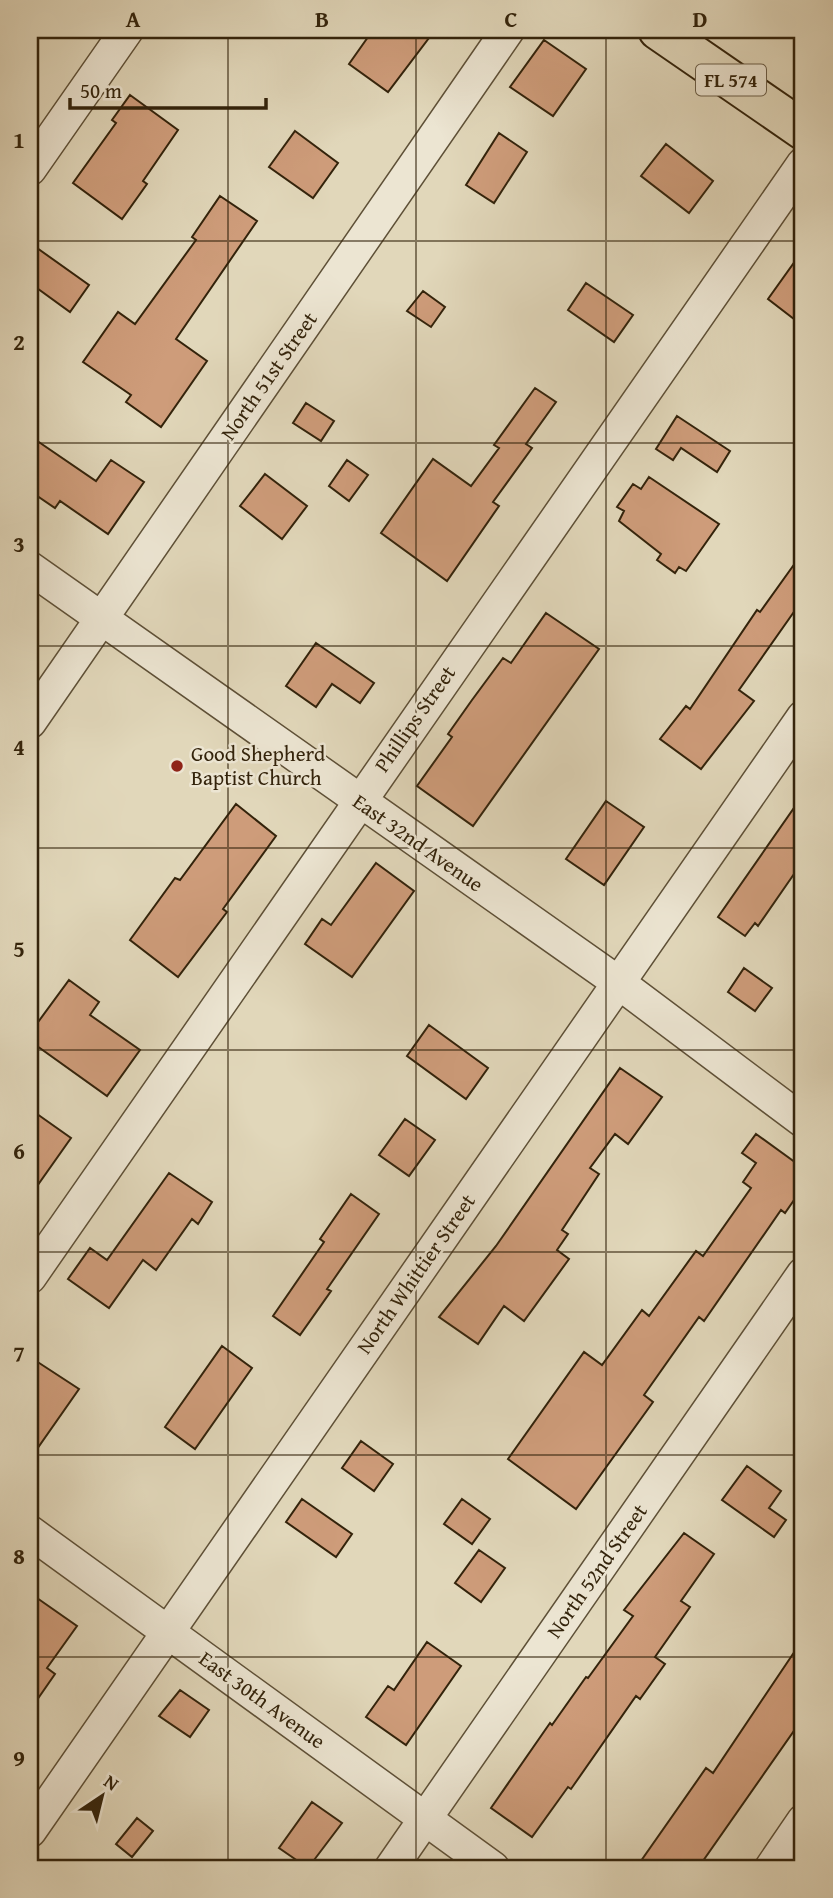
<svg xmlns="http://www.w3.org/2000/svg" width="833" height="1898" font-family="'Gentium Book Plus',serif">
<style>
.building{fill:#ce9c7a;stroke:#33230b;stroke-width:2}
.lines{fill:none;stroke-linecap:round;stroke-linejoin:round}
.minor-casing{stroke:#5e5037;stroke-width:35}
.primary-casing{stroke:#33230b;stroke-width:42}
.minor{stroke:#ece5d2;stroke-width:32}
.primary{stroke:#e1d7ba;stroke-width:38}
.grid{fill:none;stroke:#33230b;stroke-width:2;stroke-opacity:0.55}
.poi-dot{fill:#8f2418;stroke:#ece5d2;stroke-width:2.5}
.labels{text-anchor:middle;stroke-width:5;stroke-linejoin:round;paint-order:stroke}
.shield{fill:#ece5d2;stroke:#6a5d47;stroke-width:2}
.shield-label{font-size:19px;font-weight:bold;fill:#33230b}
.street-label{font-size:21px;fill:#33230b;stroke:#ece5d2}
.poi-label{font-size:21px;fill:#33230b;stroke:#ece5d2;text-anchor:start}
.neatline{fill:none;stroke:#33230b;stroke-width:2.5}
.grid-label{font-size:23px;text-anchor:middle;font-weight:bold;fill:#33230b}
</style>
<rect width="100%" height="100%" fill="#e1d7ba"/>
<filter id="stains"><feTurbulence type="fractalNoise" baseFrequency=".00286" numOctaves="4"/><feColorMatrix values="0 0 0 0 .2 0 0 0 0 .09 0 0 0 0 .02 0 0 0 .5 -.17"/></filter>
<radialGradient id="worn" r=".72"><stop offset=".6" stop-color="#630" stop-opacity="0"/><stop offset="1" stop-color="#630" stop-opacity=".3"/></radialGradient>
<path class="building" d="M373 30H435L388 92 349 64Z
M544 40 586 69 553 116 510 87Z
M130 95 178 130 143 181 147 184 122 219 73 183 116 123 112 120Z
M295 131 338 163 313 198 269 167Z
M499 133 527 152 494 203 466 185Z
M666 144 713 181 689 213 641 176Z
M220 196 257 221 176 339 207 361 161 427 126 402 131 395 83 362 118 312 135 324 196 240 192 237Z
M30 243 89 285 70 312 30 283Z
M803 250V326L768 299Z
M586 283 633 315 614 342 568 310Z
M423 291 445 307 431 327 407 311Z
M535 388 556 402 526 444 532 448 493 502 499 506 447 581 381 533 433 459 471 486 499 448 494 445Z
M306 403 334 421 321 441 293 423Z
M677 416 730 451 717 472 681 448 673 460 656 449Z
M30 436 96 481 111 460 144 482 108 534 60 501 55 508 30 491Z
M347 460 368 475 349 501 329 486Z
M265 474 307 506 282 539 240 506Z
M649 477 719 524 686 571 679 567 675 573 657 560 661 554 619 521 624 511 617 507 633 484 641 489Z
M803 552V599L739 690 754 701 701 769 660 739 686 706 690 709 757 610 760 612Z
M546 613 599 649 473 826 417 786 452 737 448 734 472 700 503 658 511 663Z
M316 643 374 683 360 703 332 684 316 707 286 686Z
M803 795V861L758 926 755 923 745 936 718 917Z
M606 801 644 827 604 885 566 859Z
M236 804 276 836 223 909 227 912 178 977 130 940 175 878 180 880Z
M376 863 414 891 352 977 305 944 322 919 331 925Z
M744 968 772 988 755 1011 728 992Z
M69 980 99 1002 90 1015 140 1050 107 1096 30 1041V1033Z
M429 1025 488 1068 466 1099 407 1056Z
M620 1068 662 1097 628 1144 615 1134 590 1168 599 1174 562 1230 568 1234 557 1250 569 1259 524 1321 504 1306 478 1344 439 1317 496 1246Z
M30 1109 71 1138 30 1196Z
M405 1119 435 1140 409 1176 379 1155Z
M756 1134 803 1168V1187L785 1213 781 1210 704 1321 699 1317 644 1395 653 1402 576 1509 508 1459 584 1352 602 1365 642 1310 649 1316 696 1251 703 1256 751 1188 743 1182 756 1163 742 1153Z
M169 1173 212 1202 198 1224 192 1219 156 1270 143 1260 109 1308 68 1279 90 1248 107 1260Z
M351 1194 379 1214 327 1289 331 1291 300 1335 273 1316 324 1242 320 1239Z
M222 1346 252 1368 195 1449 165 1427Z
M30 1357 79 1389 30 1459Z
M361 1441 393 1464 374 1491 342 1468Z
M747 1466 781 1491 769 1508 786 1520 774 1537 722 1500Z
M302 1499 352 1534 336 1557 286 1522Z
M462 1499 490 1519 472 1544 444 1524Z
M684 1533 714 1554 681 1601 690 1607 655 1657 665 1664 640 1699 636 1696 571 1789 568 1787 532 1837 491 1808 550 1723 552 1725 586 1677 588 1678 633 1616 624 1610Z
M479 1550 505 1568 481 1602 455 1583Z
M37 1598 77 1626 47 1668 55 1674 30 1710V1609Z
M803 1639V1733L796 1728 698 1868H636L706 1768 713 1773Z
M427 1642 461 1666 406 1745 366 1717 388 1686 394 1690Z
M180 1690 209 1710 190 1737 159 1716Z
M312 1802 342 1823 308 1868 279 1848Z
M137 1818 153 1831 132 1857 116 1844Z"/>
<g class="lines">
<g class="minor-casing">
<path id="minor" d="M30 169 127 30
M30 568 619 983 803 1121
M30 722 508 30
M30 1277 803 164
M30 1532 493 1868
M30 1831 803 717
M391 1868 803 1274
M771 1868 803 1821"/>
</g>
<g class="primary-casing">
<path id="primary" d="M658 30 803 130"/>
</g>
<use href="#minor" class="minor"/>
<use href="#primary" class="primary"/>
</g>
<path class="grid" d="M228 30V1868M416 30V1868M606 30V1868M30 241H803M30 443H803M30 646H803M30 848H803M30 1050H803M30 1252H803M30 1455H803M30 1657H803"/>
<circle class="poi-dot" cx="177" cy="766" r="7"/>
<g class="labels">
<rect class="shield" x="696" y="64.5" width="70" height="31" rx="5"/>
<g class="shield-label">
<text x="731" y="87">FL 574</text>
</g>
<g class="street-label">
<text transform="translate(269 376) rotate(-55)" y="7">North 51st Street</text>
<text transform="translate(415 719) rotate(-55)" y="7">Phillips Street</text>
<text transform="translate(418 843) rotate(35)" y="7">East 32nd Avenue</text>
<text transform="translate(416 1274) rotate(-55)" y="7">North Whittier Street</text>
<text transform="translate(597 1571) rotate(-55)" y="7">North 52nd Street</text>
<text transform="translate(262 1700) rotate(36)" y="7">East 30th Avenue</text>
</g>
<g class="poi-label">
<text x="191" y="761">Good Shepherd<tspan x="191" dy="24">Baptist Church</tspan></text>
</g>
</g>
<rect width="833" height="1898" fill="none" stroke="#e1d7ba" stroke-width="77"/>
<g transform="translate(102 1796) rotate(35)" stroke="#ece5d2" stroke-width="5" paint-order="stroke">
<path d="M0-5L12 26L0 18L-12 26Z" fill="#33230b"/>
<text y="-10" font-size="19" font-weight="bold" text-anchor="middle" fill="#33230b">N</text>
</g>
<path d="M70 98v10h196v-10" fill="none" stroke="#33230b" stroke-width="3.5"/>
<text x="80" y="98" font-size="21" fill="#33230b" stroke="#ece5d2" stroke-width="5" paint-order="stroke">50 m</text>
<rect x="38" y="38" width="756" height="1822" class="neatline"/>
<g class="grid-label">
<text x="133" y="27">A</text>
<text x="322" y="27">B</text>
<text x="511" y="27">C</text>
<text x="700" y="27">D</text>
<text x="19" y="148">1</text>
<text x="19" y="350">2</text>
<text x="19" y="552">3</text>
<text x="19" y="755">4</text>
<text x="19" y="957">5</text>
<text x="19" y="1159">6</text>
<text x="19" y="1362">7</text>
<text x="19" y="1564">8</text>
<text x="19" y="1766">9</text>
</g>
<rect width="100%" height="100%" filter="url(#stains)"/>
<rect width="100%" height="100%" fill="url(#worn)"/>
</svg>
